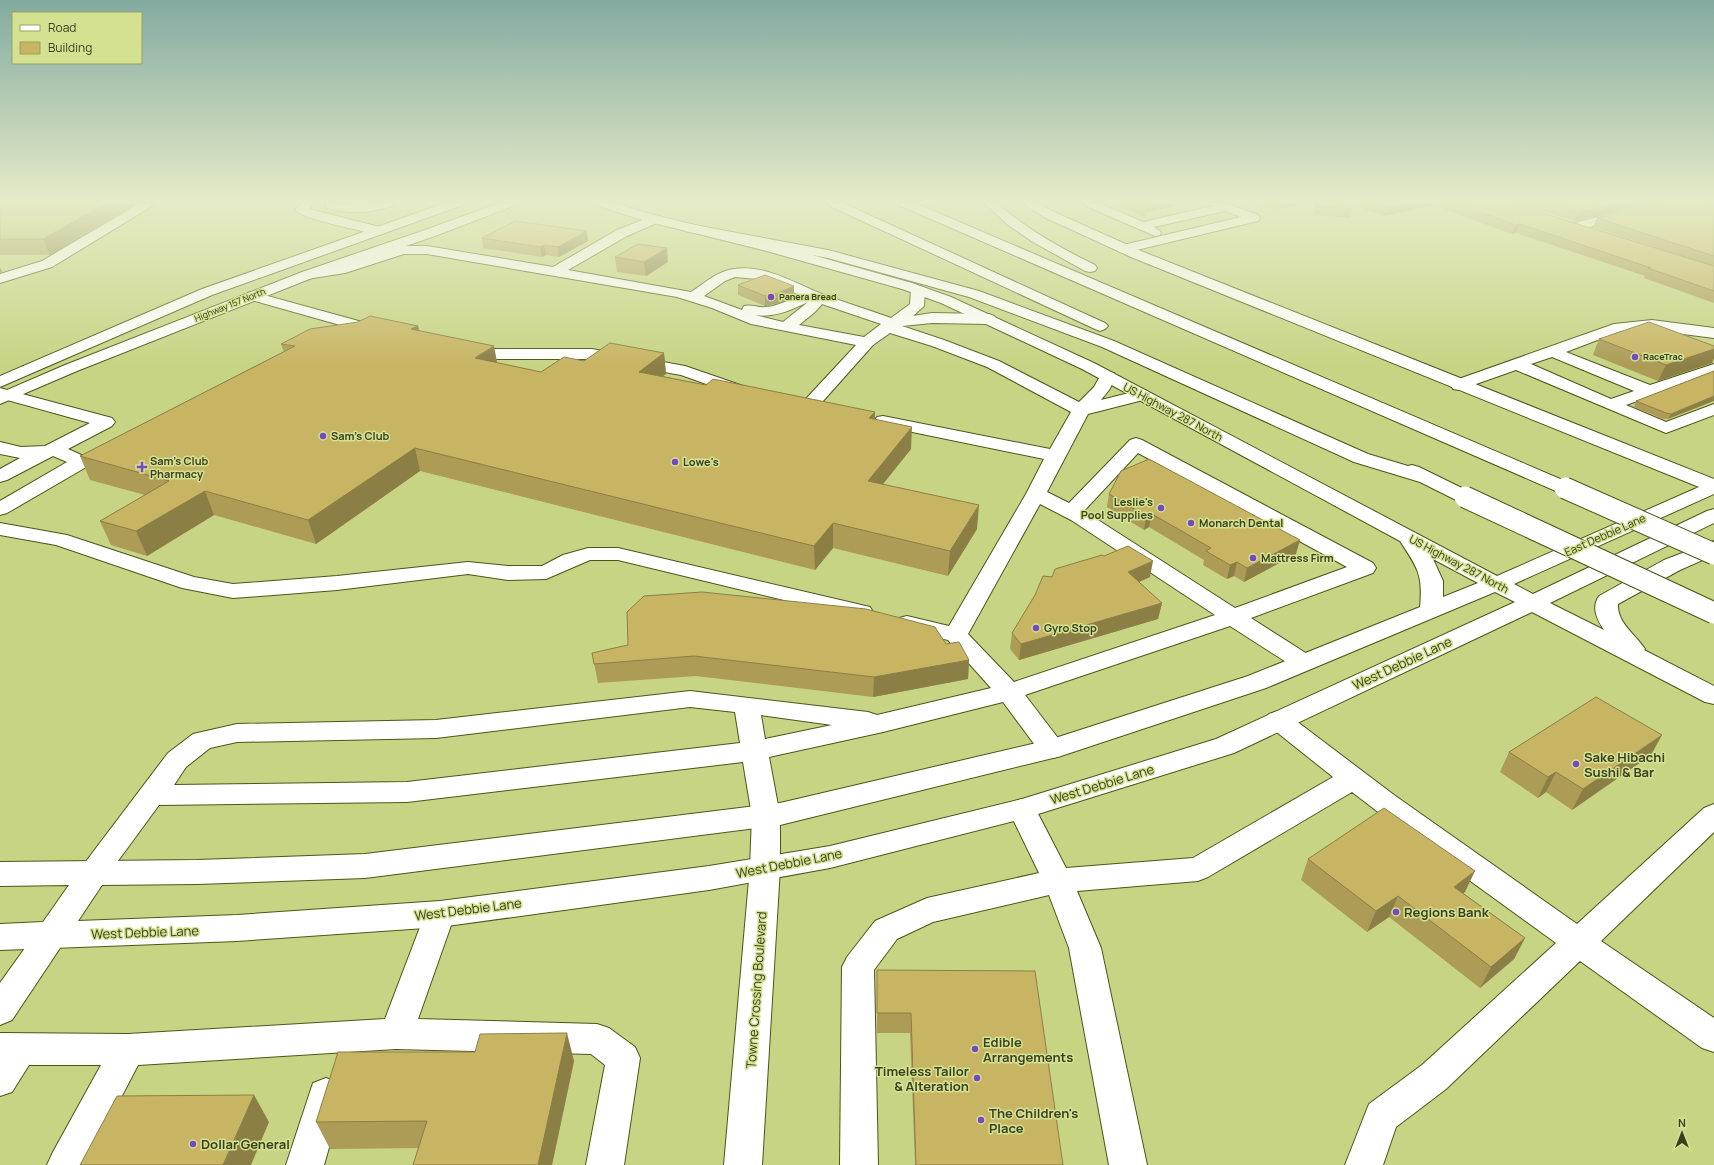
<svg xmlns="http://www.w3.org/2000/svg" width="1714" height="1165" font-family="Manrope,sans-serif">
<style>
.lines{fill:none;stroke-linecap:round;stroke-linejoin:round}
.minor-casing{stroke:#4e5519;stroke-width:2}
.major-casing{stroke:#4e5519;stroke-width:2}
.highway-casing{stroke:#4e5519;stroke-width:2}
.minor{fill:#fff;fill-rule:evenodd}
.major{fill:#fff;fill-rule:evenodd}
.highway{fill:#fff;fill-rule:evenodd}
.highway-bridge-casing{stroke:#4e5519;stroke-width:23;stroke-linecap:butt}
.highway-bridge{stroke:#fff;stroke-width:21}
.wall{fill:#ac9c56}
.shaded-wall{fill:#8c7f46}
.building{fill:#c8b564;stroke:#8c7f46}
.poi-dot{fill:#7449c2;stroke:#d4e191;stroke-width:1.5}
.labels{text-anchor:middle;stroke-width:3;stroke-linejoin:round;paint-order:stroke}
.far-poi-label{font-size:9px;font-weight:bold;fill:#3b401f;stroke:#d4e191;text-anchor:start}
.far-street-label{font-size:9px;fill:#3b401f;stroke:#d4e191}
.street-label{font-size:11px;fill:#3b401f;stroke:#d4e191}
.poi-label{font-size:11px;font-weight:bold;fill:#3b401f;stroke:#d4e191;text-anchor:start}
.near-street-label{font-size:13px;fill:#3b401f;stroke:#d4e191}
.near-poi-label{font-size:13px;font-weight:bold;fill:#3b401f;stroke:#d4e191;text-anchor:start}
</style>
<rect width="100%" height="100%" fill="#c7d484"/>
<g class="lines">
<g class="minor-casing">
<path id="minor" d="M140 203H154L152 206 52 267 0 283V274L42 261Z
M301 203H313L309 209 380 227 381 230 380 233 375 234C362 231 300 218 295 210Z
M327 203 360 206 376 203H394L392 206C365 214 354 214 327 208L325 205Z
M1084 203H1099L1143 222 1213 206 1209 203H1225L1258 215 1260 218 1258 221 1124 253 1119 252 1117 249 1119 246 1241 217 1225 211 1154 227 1161 232 1160 235 1155 236 1086 206Z
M1649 203H1667L1665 206 1575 231 1571 230 1569 227 1571 224Z
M655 215 659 216 661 219 659 222 627 236 568 270 691 292C705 283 717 271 734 269 765 264 796 284 824 295 846 303 869 310 891 318L910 304 911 290 913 287 918 286 923 287 925 290 924 306 913 316 932 313 989 314 994 316 997 319 994 322 989 324 932 323 902 326 944 340 999 361 1079 402 1094 387 1102 373 1108 372 1114 373 1116 377 1109 390 1101 400 1141 390 1147 391 1150 395 1147 399 1088 414 1047 492 1069 503 1130 440 1136 438 1142 440 1373 563 1376 568 1373 573 1251 618 1312 657 1315 662 1312 667 1303 670 1294 667 1230 626 1025 695 1061 742 1065 749 1061 756 1052 758 1043 756 1003 702 883 732 769 757 780 816V868L762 1165H724L750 868 752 816 743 762 407 802 159 805 104 880 94 884 84 880 79 872 84 864 168 753 193 734 237 724 436 720 690 691 868 712 877 715 991 688 948 640 899 628 895 623 899 618 907 616 949 626 1026 494 1044 459 883 426 877 425 874 421 877 417 883 416 1050 449 1071 412 987 367 932 346 890 333 873 345 815 410 809 411 803 410 800 406 803 402 856 345 751 324 712 308 677 297 427 254H404L345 273 307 279 302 278 300 275 302 272 338 266 403 246H427L553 267 617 230ZM735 277 757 279 800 295C789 300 778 306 766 307 758 308 751 304 744 306L742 310 704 296 725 281ZM808 302 783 322 755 315C774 318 791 310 808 302ZM822 304 881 324 864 337 799 325 815 312ZM1138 453 1347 567 1235 608 1084 511ZM1040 504 1071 520 1215 615 1014 682 968 634ZM690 707 735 712 740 743 407 782 174 785 186 767 210 748 237 742 436 738ZM761 715 832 725 765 739Z
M253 292 384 328 387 331 384 334 379 336 248 299 246 296 248 293Z
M1652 320 1714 328V338L1652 330 1621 331 1566 352 1650 385 1714 364V374L1626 405 1666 422 1714 404V415L1666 433 1516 370 1459 390 1453 389 1451 385 1453 381 1614 324ZM1552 357 1634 391 1611 399 1531 364Z
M466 343 495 349H592L685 366 746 387 748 391 746 395 740 396 681 375 592 359H495L460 351 458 348 460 345Z
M0 388 112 418 115 422 112 426 68 449 88 458 90 462 88 466 7 513 0 515V501L67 462 53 456 7 480 0 482V469L20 458 0 454V442L21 447 45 446 90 423 0 398Z
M0 523 67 535 194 577 233 584 337 576 468 562 508 566H542L563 555 588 548H618L870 607 873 612 870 617 862 619 618 560H590L546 579 508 580 468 574 337 590 233 598 182 588 56 545 0 535Z
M1278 711 1287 714 1394 795 1577 924 1704 808 1714 804V832L1601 941 1714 1018V1052L1702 1048 1580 961 1446 1089 1396 1127 1383 1165H1345L1369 1104 1422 1065 1556 943 1429 851 1352 792 1208 877 1198 881 1077 891 1101 948 1147 1165H1109L1069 948 1049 895 933 922 897 939 874 970 878 1165H840L842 967 847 957 875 921 927 898 1039 873 1008 809 1012 802 1022 799 1032 802 1066 868 1193 858 1333 777 1269 726 1265 720 1269 714Z
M440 901 451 905 455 914 418 1019 597 1024 609 1028 635 1047 640 1058 624 1165H586L605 1065 591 1054 396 1049 138 1065 86 1165H47L53 1152 101 1065H29L12 1092 0 1096V1033L128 1034 385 1019 425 914 429 905Z
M51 923 62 927 67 936 62 945 12 1020 0 1025V983L40 927Z
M326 1078 339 1083 344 1095 324 1165H286L313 1083Z"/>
</g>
<g class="major-casing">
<path id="major" d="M445 203H462L460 206 212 295 0 387V376L202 289Z
M499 203H515L513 206 435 236 312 278 77 371 0 404V393L65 365 302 272 425 230Z
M596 203H614L654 215 773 244 912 283 951 297 1094 363 1497 576 1699 487 1131 257 1044 217 1026 206 1024 203H1038L1052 211 1141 251 1714 479V494L1514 584 1533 594 1707 511 1714 509V523L1550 603 1604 630C1597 619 1591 608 1599 596L1664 560 1714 541V555L1680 570 1618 604C1617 623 1635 634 1645 649L1644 650 1714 686V704L1705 702 1532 612 1234 753 1022 819 830 868 709 890 440 927 237 941 0 950V924L43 922 69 885 0 886V862L197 860 365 854 780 803 1049 740 1248 676 1420 607C1423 575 1418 568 1400 541L1082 369 941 303 902 289 763 250 646 221 598 206ZM1433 559 1478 583 1443 597V581ZM1495 592 1515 602 1216 739 1022 799 830 846 709 866 440 901 237 915 78 921 102 885 197 884 365 878 780 825 1061 756 1266 688Z"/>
</g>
<g class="highway-casing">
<path id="highway" d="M828 203H843L1105 323 1108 326 1105 329 1100 331 1095 329 830 206Z
M899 203H915L1572 484 1575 488 1572 492 1565 494 1558 492 901 206Z
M984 203H997C1026 229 1060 248 1095 265L1097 268 1095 271 1090 272 1085 271 1033 242 1008 225Z
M689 224 828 250 979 291 1114 341 1368 454 1408 466 1412 465 1419 467 1472 493 1475 497 1472 501 1465 503 1458 501 1420 482 1354 462 1102 347 969 297 828 258 685 231 683 228 685 225Z"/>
</g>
<use href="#minor" class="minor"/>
<use href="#major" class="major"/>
<use href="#highway" class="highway"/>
<g class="highway-bridge-casing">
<path id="highway-bridge" d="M1565 488 1714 554
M1465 497 1714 613"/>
</g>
<use href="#highway-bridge" class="highway-bridge"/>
</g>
<path class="wall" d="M0 203H138L50 255H0Z
M1112 203H1174V206L1147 212 1146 218Z
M1255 203H1306L1279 209 1276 208 1275 210Z
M1314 203H1510L1683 256 1593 227 1597 218 1714 207V303L1644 278 1645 276 1516 233 1512 234 1433 205 1384 216 1352 205 1353 209 1350 218 1315 215Z
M1514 203H1644L1575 221Z
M1701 203H1714V206Z
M482 238 588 241 559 257 546 255 542 257 483 248Z
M615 257 668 262 646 276 617 272Z
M738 285 794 296 779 303 765 306 738 295Z
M418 326 419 331 498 363 541 372 584 361 664 353 666 374 662 376 706 385 875 412V419L911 449 883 484 977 529 948 576 833 548 815 570 420 471 316 544 214 515 147 556 111 545 100 521 145 495 90 480 80 456 284 352 281 344Z
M1599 339 1714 346V358L1712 363 1658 381 1593 355Z
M1714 371 1668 419H1663L1634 407 1636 401Z
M1109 494 1296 554 1244 582 1234 576 1227 579 1203 565 1204 560 1149 527 1144 530 1107 507Z
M1052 577H1150L1139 582 1162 603 1158 619 1019 660 1010 649 1012 633Z
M946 644 969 660 968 679 873 697 696 676 598 683 592 653Z
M1509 752 1651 755 1572 810 1546 792 1538 798 1500 772Z
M1308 859 1465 892 1463 893 1525 938 1514 959 1480 988 1389 917 1367 932 1301 880Z
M877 970 1063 1165H915L910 1033H877Z
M574 1061 552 1165H413L418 1148 330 1149 316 1122Z"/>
<path class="shaded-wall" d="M106 203H138L50 255 43 239Z
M1148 203H1174V206L1147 212 1146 218Z
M1280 203H1306L1279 209Z
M1406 203H1433V205L1384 216 1387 207Z
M1615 203H1644L1575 221 1578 213Z
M1520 224 1516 233 1512 234 1516 225Z
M587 231 588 241 559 257 558 247Z
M544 245 546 255 542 257 540 247Z
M667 248 668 262 646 276 644 262Z
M0 267 2 272 0 273Z
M794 286V296L779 303 765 306V296Z
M418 326 423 346 411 329Z
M494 346 498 367 475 358Z
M1714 349V358L1712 363 1658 381 1666 365Z
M664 353 666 374 641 393 639 372Z
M1714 396V401L1668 419 1671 414Z
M875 412 874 434 869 418Z
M912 427 911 449 867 504 868 481Z
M415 448 420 471 316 544 308 520Z
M205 491 214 515 147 556 136 531Z
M979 505 977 529 948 576 950 551Z
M1152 514 1149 527 1144 530 1146 516Z
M833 523V548L815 570 814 546Z
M1300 540 1296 554 1244 582 1247 568Z
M1153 561 1150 577 1126 588 1128 572Z
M1237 562 1234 576 1227 579 1230 565Z
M1162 603 1158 619 1019 660 1021 644Z
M969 660 968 679 873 697 874 677Z
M1662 735 1651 755 1572 810 1583 789Z
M1556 772 1546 792 1538 798 1548 777Z
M1475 871 1465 892 1444 908 1454 887Z
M1398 896 1389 917 1367 932 1376 911Z
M1525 938 1514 959 1480 988 1491 967Z
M567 1033 574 1061 552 1165H538Z
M254 1095 269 1122 251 1165H223Z"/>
<path class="building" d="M0 203H106L43 239H0Z
M1317 203H1351L1353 209 1317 206Z
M1374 203H1406L1387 207Z
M1454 203H1510L1714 266V291L1648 268H1651L1520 224 1516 225Z
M1546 203H1615L1578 213Z
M1654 203H1699L1714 207V256L1597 218Z
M515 221 587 231 558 247 544 245 540 247 482 238Z
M638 244 667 248 644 262 615 257Z
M765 275 794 286 778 293 765 296 738 285Z
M370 316 418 326 411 329 494 346 475 358 541 372 564 357 584 361 610 343 664 353 639 372 706 385 713 379 875 412 869 418 912 427 868 481 979 505 950 551 833 523 814 546 415 448 308 520 205 491 136 531 100 521 169 481 80 456 295 346 281 344 310 329 358 322Z
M1649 322 1714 346V349L1666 365 1599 339Z
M1714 371V396L1671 414 1666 413 1636 401Z
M1149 459 1300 540 1247 568 1237 562 1230 565 1206 551 1211 548 1152 514 1146 516 1109 494 1121 471Z
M1128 546 1153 561 1128 572 1162 603 1021 644 1012 633 1035 595 1043 576 1052 577 1055 569 1102 555 1104 556Z
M702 592 866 609 935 627 946 644 959 642 969 660 874 677 694 656 594 664 592 653 628 645 627 612 644 596Z
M1596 697 1662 735 1583 789 1556 772 1548 777 1509 752Z
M1384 808 1475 871 1454 887 1525 938 1491 967 1398 896 1376 911 1308 859Z
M877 970 1035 971 1063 1165H916L911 1013H877Z
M567 1033 538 1165H413L427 1121 316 1122 338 1052H475L480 1034Z
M254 1095 223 1165H80L117 1096Z"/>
<linearGradient id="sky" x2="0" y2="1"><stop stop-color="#83aaa0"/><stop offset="0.55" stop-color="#e6ecc8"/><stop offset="1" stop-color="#e6ecc8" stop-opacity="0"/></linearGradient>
<rect width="1714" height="366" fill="url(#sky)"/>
<g class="poi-dot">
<circle cx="771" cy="297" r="4"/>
<circle cx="1635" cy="357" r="4"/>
<circle cx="323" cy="436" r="4"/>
<circle cx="675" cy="462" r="4"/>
<path d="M140 461h4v4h4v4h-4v4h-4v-4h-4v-4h4z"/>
<circle cx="1161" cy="508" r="4"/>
<circle cx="1191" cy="523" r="4"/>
<circle cx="1253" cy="558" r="4"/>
<circle cx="1036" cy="628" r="4"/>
<circle cx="1576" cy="764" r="4"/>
<circle cx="1396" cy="912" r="4"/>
<circle cx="975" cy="1049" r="4"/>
<circle cx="977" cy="1078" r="4"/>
<circle cx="981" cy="1120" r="4"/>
<circle cx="193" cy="1144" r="4"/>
</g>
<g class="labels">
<g class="far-poi-label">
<text x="779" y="300">Panera Bread</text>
<text x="1643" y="360">RaceTrac</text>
</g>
<g class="far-street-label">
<text transform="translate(230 305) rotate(-22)" y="3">Highway 157 North</text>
</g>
<g class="street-label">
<text transform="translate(1173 412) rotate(28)" y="4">US Highway 287 North</text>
<text transform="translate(1605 535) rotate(-24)" y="4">East Debbie Lane</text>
<text transform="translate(1459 564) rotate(28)" y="4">US Highway 287 North</text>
</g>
<g class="poi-label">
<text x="331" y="440">Sam's Club</text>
<text x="150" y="465">Sam's Club<tspan x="150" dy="13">Pharmacy</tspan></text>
<text x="683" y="466">Lowe's</text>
<text x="1153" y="506" text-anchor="end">Leslie's<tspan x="1153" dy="13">Pool Supplies</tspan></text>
<text x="1199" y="527">Monarch Dental</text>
<text x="1261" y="562">Mattress Firm</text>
<text x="1044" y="632">Gyro Stop</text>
</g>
<g class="near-street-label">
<text transform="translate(1402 663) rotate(-25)" y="5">West Debbie Lane</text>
<text transform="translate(1102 784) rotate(-17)" y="5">West Debbie Lane</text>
<text transform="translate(789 863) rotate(-11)" y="5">West Debbie Lane</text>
<text transform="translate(468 909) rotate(-7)" y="5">West Debbie Lane</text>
<text transform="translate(145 932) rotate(-2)" y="5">West Debbie Lane</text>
<text transform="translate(756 990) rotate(-86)" y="5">Towne Crossing Boulevard</text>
</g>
<g class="near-poi-label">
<text x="1584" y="762">Sake Hibachi<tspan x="1584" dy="15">Sushi &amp; Bar</tspan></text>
<text x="1404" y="917">Regions Bank</text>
<text x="983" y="1047">Edible<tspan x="983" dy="15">Arrangements</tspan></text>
<text x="969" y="1076" text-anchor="end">Timeless Tailor<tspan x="969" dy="15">&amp; Alteration</tspan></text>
<text x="989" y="1118">The Children's<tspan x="989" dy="15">Place</tspan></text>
<text x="201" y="1149">Dollar General</text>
</g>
</g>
<rect x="12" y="12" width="130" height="52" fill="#d4e191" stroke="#97a163"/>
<rect x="20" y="25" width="20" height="6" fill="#ffffff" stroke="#97a163"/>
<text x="48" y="32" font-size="12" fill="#3b401f">Road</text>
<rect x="20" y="42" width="20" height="12" fill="#c8b564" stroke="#97a163"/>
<text x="48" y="52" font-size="12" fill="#3b401f">Building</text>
<g transform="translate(1682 1133)" stroke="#d4e191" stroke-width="3" paint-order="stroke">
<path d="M0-3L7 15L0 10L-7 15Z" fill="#3b401f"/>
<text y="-6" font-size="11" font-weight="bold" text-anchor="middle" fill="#3b401f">N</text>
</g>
</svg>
